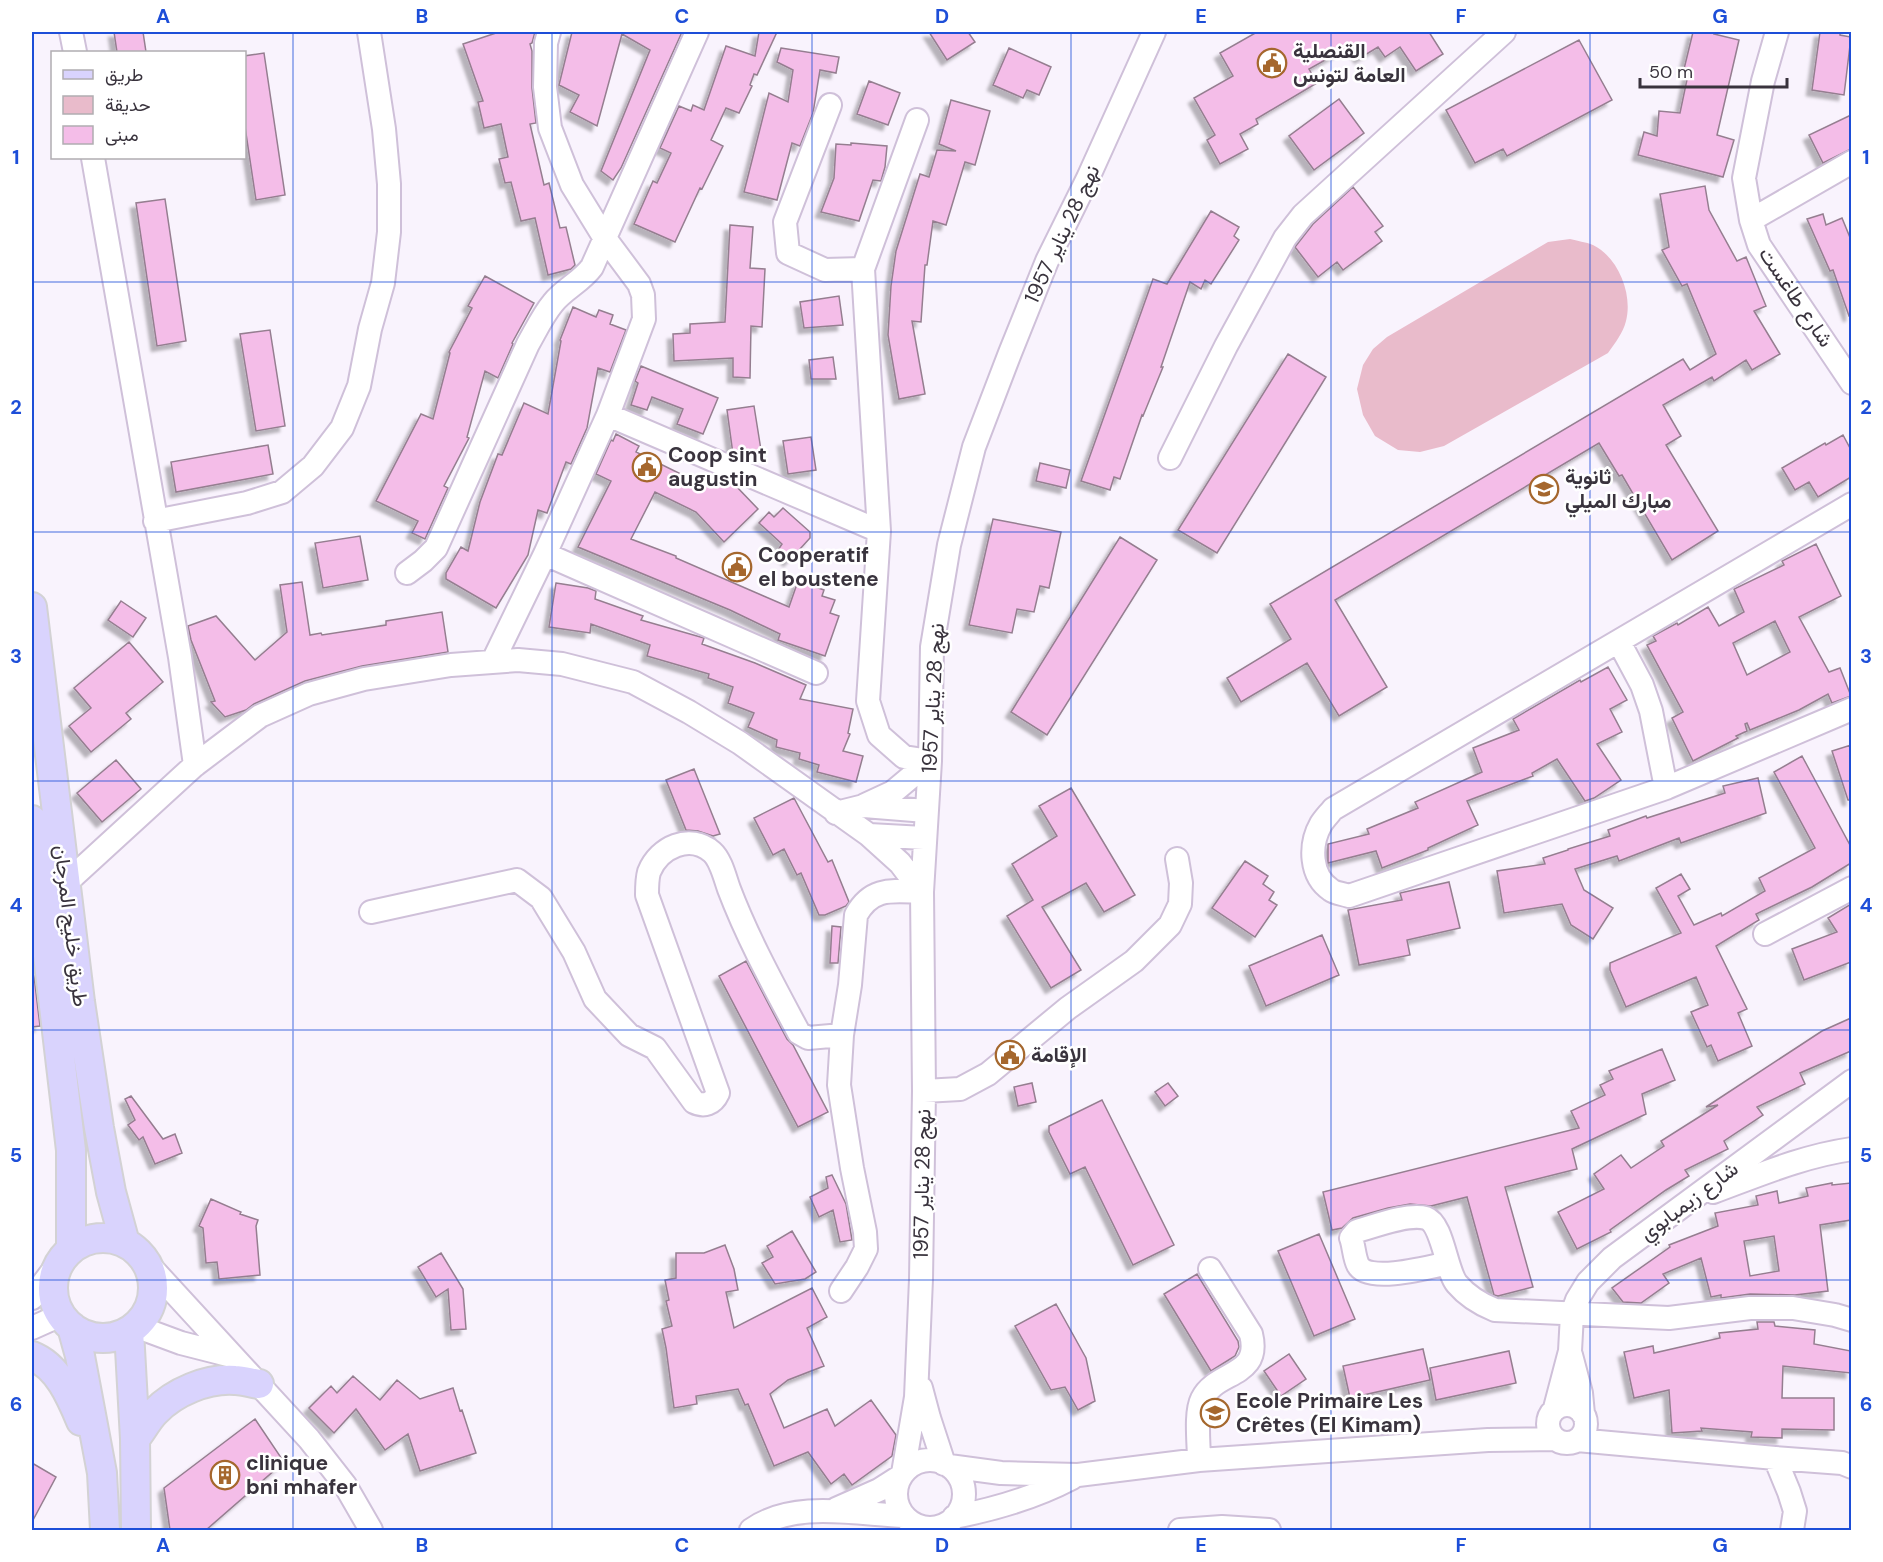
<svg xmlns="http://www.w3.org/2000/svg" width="1883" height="1562" font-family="'DM Sans',Vazirmatn,sans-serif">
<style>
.green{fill:#e9bbcb}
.building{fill:#f4bde8;stroke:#957e90;stroke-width:1.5;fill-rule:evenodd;filter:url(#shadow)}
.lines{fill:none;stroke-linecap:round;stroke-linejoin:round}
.minor-casing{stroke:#cfc0d9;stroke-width:26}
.major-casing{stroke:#d3d2d4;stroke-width:32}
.minor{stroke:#fff;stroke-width:22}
.major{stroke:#d9d3fd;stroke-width:28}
.grid{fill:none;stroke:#1d4ed8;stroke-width:1.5;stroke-opacity:0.55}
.labels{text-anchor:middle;stroke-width:5;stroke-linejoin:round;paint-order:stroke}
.poi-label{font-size:21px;font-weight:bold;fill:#39333d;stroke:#fff;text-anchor:start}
.street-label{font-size:21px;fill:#39333d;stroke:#fff}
.neatline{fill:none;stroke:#1d4ed8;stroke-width:2}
.grid-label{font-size:20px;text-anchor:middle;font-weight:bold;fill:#1d4ed8}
</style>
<defs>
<filter id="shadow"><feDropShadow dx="-5.5" dy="5.5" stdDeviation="1.5" flood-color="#0004"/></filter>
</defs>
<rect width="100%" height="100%" fill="#f9f3fd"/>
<path class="green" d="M1570 239C1577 241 1586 242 1593 245 1618 257 1633 294 1626 321 1623 333 1615 343 1608 353L1444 446 1420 452 1398 450 1375 436 1363 415 1357 389 1363 365 1373 349 1387 337 1548 242Z"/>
<path class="building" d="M114 32H143L146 52H117Z
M499 32H535L532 43 530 44 532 51V88L536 123 530 124 544 185 549 183 560 228 566 227 575 265 571 269 548 275 535 218 521 221 511 182 505 183 499 159 508 157 501 124 484 128 478 102 483 101 463 44Z
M572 32H682L621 168 613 180 601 171 650 50 622 34 597 126 570 112 579 95 559 85Z
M759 32H777L757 75 754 74 750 85 752 86 739 113 726 108 711 140 723 146 702 189 700 188 675 242 634 224 653 181 657 183 671 153 660 148 679 106 691 111 693 105 704 110 726 46 755 56Z
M929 32H968L975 42 947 60Z
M1257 32H1429L1443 54 1416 71 1400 47 1385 57 1378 47 1360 58 1352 45 1309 69 1317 83 1256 119 1258 124 1240 134 1248 149 1220 164 1207 140 1215 135 1194 98 1233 76 1220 53Z
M1693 32H1715L1714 34 1739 40 1717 135 1734 140 1723 177 1638 155 1644 132 1657 136 1659 111 1680 113 1689 70 1684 69Z
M1820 32H1840V35L1851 37 1844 95 1812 90Z
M1579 40 1612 100 1507 156 1503 149 1475 163 1446 110Z
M781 48 839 57 836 73 820 70 813 113 800 146 792 143 777 200 744 192 769 93 788 102 793 70 777 62Z
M1009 48 1051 67 1039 95 1027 90 1023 98 993 85Z
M264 53 285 195 256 200 244 120V56Z
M869 81 900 93 888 125 857 114Z
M1339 99 1364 133 1314 170 1289 136Z
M951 100 990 111 975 165 965 162 946 225 933 221 927 265H925L921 322 912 321 925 394 899 399 888 335 891 286 896 251 920 174 929 177 937 150 956 151 939 144Z
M1851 115V149L1823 163 1809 135Z
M851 143 887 146 885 167 881 181 873 180 859 221 821 212 834 178 836 144 851 145Z
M1705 186 1709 210 1737 261 1746 257 1766 306 1754 311 1780 354 1752 370 1746 360 1714 381 1712 377 1663 405 1681 436 1666 445 1718 531 1672 560 1622 475 1619 476 1599 443 1335 600 1387 687 1339 716 1307 663 1241 702 1227 678 1291 639 1270 604 1683 359 1690 370 1716 354 1687 284 1682 286 1662 250 1669 247 1660 194Z
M1353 187 1383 226 1375 232 1382 241 1343 270 1337 262 1318 277 1295 247 1313 224Z
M165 199 186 341 157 346 136 203Z
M1211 211 1239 227 1234 236 1239 240 1211 284 1205 280 1201 289 1190 282 1161 367H1163L1143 416 1142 415 1120 479 1114 477 1110 490 1081 481 1153 279 1167 284Z
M1823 214 1826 225 1842 218 1851 240V315L1849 316 1833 270 1830 271 1807 219Z
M730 225 753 227 750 268 765 269 762 327 751 326 750 378 733 377V358L674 361 673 334 690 333V324L725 322Z
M485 276 534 303 512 343 513 344 498 378 485 371 467 437 469 438 444 486 448 488 425 539 412 533 418 521 376 501 421 414 433 419 450 353 449 352 472 308 468 306Z
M839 296 843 325 804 328 800 302Z
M573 307 596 317 599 310 613 315 610 324 626 330 610 372 598 368 587 428 571 464 566 462 547 513 538 510 528 555 496 608 446 579V573L461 547 468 551 480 502 498 454 502 455 524 403 548 414 561 341 560 340Z
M270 330 285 426 256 431 240 334Z
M1288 354 1326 377 1217 553 1178 530Z
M833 357 836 379H811L809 360Z
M641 366 718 398 703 434 677 424 683 409 652 397 647 410 631 405 638 383 635 381Z
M754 406 761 450 733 454 727 410Z
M616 434 639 446 636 452 705 486 716 476 733 483 758 509 724 542 696 512 655 492 631 539 676 556V558L789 607 798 581 824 590 822 596 835 600 830 613 839 616 825 656 778 640 780 634 730 610 578 547 611 481 596 474 611 440 613 441Z
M1843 435 1851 450V477L1818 497 1809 482 1795 490 1782 468 1825 443 1826 445Z
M811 437 816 470 788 474 783 441Z
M268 445 273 474 176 492 171 462Z
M1040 463 1070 470 1066 488 1036 481Z
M783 508 810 532V538L789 561 778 550 782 544 759 523 769 512 774 517Z
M993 519 1061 532 1049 588 1040 586 1034 612 1017 609 1012 633 969 625Z
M360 536 368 580 323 588 315 543Z
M1120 537 1157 560 1047 735 1011 712Z
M1816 544 1841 596 1799 617 1829 672 1840 668 1851 696 1832 703 1828 694 1799 710 1750 730 1747 723 1745 724 1747 731 1736 736 1738 738 1693 761 1672 718 1683 712 1647 645 1656 641 1653 636 1677 623 1678 625 1708 607 1719 626 1744 612 1734 589 1784 565 1782 561ZM1775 621 1790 652 1747 675 1733 643Z
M302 582 310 635 321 633 322 635 386 625V621L442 612 448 652 362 666 305 681 254 704 246 710 225 717 211 702 215 701 191 640 188 626 216 616 255 660 287 632 280 585Z
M556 583 588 588 596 591 595 599 643 616 641 620 704 638 702 644 755 663 806 685 800 699 853 709 848 733 850 734 843 751 863 756 856 782 817 772 819 765 799 759 800 753 776 747 777 740 748 727 754 713 728 703 733 687 708 678 709 674 647 656 650 645 591 624 590 633 549 627Z
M121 601 146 618 133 637 108 620Z
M129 642 163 682 126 713 131 719 91 752 69 726 91 708 74 688Z
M1608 667 1627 700 1610 709 1622 732 1597 744 1621 780 1594 798 1585 801 1557 759 1532 773 1533 776 1467 801 1478 825 1428 848V850L1382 868 1376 851 1328 863V844L1369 834 1367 829 1418 808 1415 802 1482 772 1473 748 1519 730 1513 719 1580 680 1581 682Z
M1851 745V800H1848L1832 751Z
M1802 756 1851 847V863L1812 887 1756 914 1759 920 1716 946 1747 1009 1738 1013 1752 1046 1718 1061 1711 1045 1707 1047 1691 1012 1708 1005 1696 977 1626 1007 1610 970V963L1681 933 1656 888 1681 874 1690 889 1678 896 1694 925 1721 913 1722 916 1765 891 1759 878 1815 848 1774 772Z
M116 760 141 789 102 822 77 793Z
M694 769 720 834 713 836 698 831 686 830 666 780Z
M1758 778 1766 813 1681 843 1679 838 1619 861 1617 856 1575 869 1584 890 1613 908 1593 939 1571 925 1562 904 1504 913 1497 871 1545 864 1543 858 1568 850V849L1610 836 1608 830 1646 816 1647 818 1725 793 1723 786Z
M1071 788 1135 895 1104 912 1086 883 1042 907 1081 970 1051 988 1007 916 1033 900 1012 864 1057 836 1039 806Z
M794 798 828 862 832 860 849 902 846 906 825 915H819L801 873 797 875 784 849 773 855 754 818Z
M1245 861 1268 876 1263 884 1274 892 1269 900 1277 905 1255 937 1212 908Z
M1449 882 1460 928 1407 940 1410 955 1359 965 1348 910 1402 900 1400 893Z
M1851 904V962L1804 980 1792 949 1837 932 1828 918Z
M832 926 841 927 838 963H830Z
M1322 935 1339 975 1266 1006 1249 966Z
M746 961 787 1039 793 1045 828 1112 798 1127 719 976Z
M32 976H34L40 1026 32 1027Z
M1851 1018V1051L1800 1073 1805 1084 1757 1107 1763 1115 1724 1141 1728 1149 1685 1170 1689 1176 1666 1190 1610 1230 1611 1232 1577 1249 1558 1212 1604 1189 1594 1174 1621 1155 1631 1168 1664 1146 1661 1141 1718 1105 1706 1107 1822 1031Z
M1662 1049 1675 1080 1642 1094 1646 1114 1572 1149 1577 1169 1505 1187 1533 1287 1498 1296 1494 1295 1467 1197 1431 1206 1410 1204 1388 1208 1353 1218 1342 1228 1332 1230 1323 1192 1579 1128 1571 1111 1605 1095 1600 1085 1613 1079 1609 1071Z
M1032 1083 1036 1102 1018 1106 1014 1087Z
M1168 1083 1178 1096 1165 1106 1155 1092Z
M131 1096 163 1139 175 1134 182 1153 155 1164 143 1137 139 1140 128 1125 135 1120 125 1099Z
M1102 1100 1174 1245 1133 1265 1085 1167 1070 1174 1049 1132V1126Z
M832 1175 846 1204 852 1240 840 1242 833 1210 819 1217 810 1197 828 1188 826 1177Z
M1832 1183V1185L1851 1183V1220L1820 1225 1828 1291 1795 1295 1750 1294 1721 1298V1295L1711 1297 1701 1258 1663 1274 1669 1283 1641 1303 1623 1302 1612 1288 1670 1247 1669 1245 1718 1226 1715 1213 1758 1205 1756 1196 1777 1191 1779 1203 1808 1196 1806 1188ZM1774 1236 1779 1271 1750 1276 1744 1241Z
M211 1199 241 1212 240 1214 258 1220 256 1226 260 1275 219 1279 217 1262 206 1263 203 1228 199 1226Z
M792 1231 816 1272 805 1279 775 1284 762 1263 773 1257 767 1246Z
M1319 1234 1355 1319 1314 1336 1278 1251Z
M725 1245 734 1269 738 1290 726 1292 734 1328 812 1288 827 1317 807 1328 824 1366 788 1380 770 1394 784 1428 827 1409 835 1426 871 1400 896 1435 892 1456 852 1485 844 1474 831 1484 808 1452 774 1466 748 1404 745 1405 738 1389 696 1396 697 1404 674 1408 666 1348 662 1329 672 1326 666 1301 669 1300 665 1280 676 1278V1253H704Z
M441 1253 463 1289 466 1329 451 1330 448 1289 436 1297 418 1267Z
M1197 1274 1238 1341 1239 1347 1235 1356 1211 1371 1164 1294Z
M1056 1304 1086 1358 1095 1401 1078 1410 1065 1387 1051 1390 1015 1326Z
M1757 1322H1774L1775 1326 1815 1330 1814 1344 1851 1351V1373L1783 1366 1782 1398H1834V1430L1782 1429V1438L1751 1437 1752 1432 1701 1428 1702 1431 1672 1433 1669 1390 1634 1398 1624 1352 1653 1346 1654 1353 1720 1338 1719 1333 1758 1329Z
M1423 1349 1430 1380 1350 1398 1343 1366Z
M1509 1351 1516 1383 1436 1400 1430 1368Z
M1289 1354 1306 1379 1281 1396 1264 1371Z
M353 1376 380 1400 397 1380 420 1399 453 1388 460 1411 462 1410 476 1453 420 1471 408 1434 385 1450 356 1409 334 1433 309 1408 331 1386 337 1393Z
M255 1419 284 1462 206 1530H170L164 1488Z
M32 1463 56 1477 32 1522Z"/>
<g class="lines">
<g class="minor-casing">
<path id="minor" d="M71 32 75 52
M1777 32 1763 81 1744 178 1751 220 1759 245 1852 383
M830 105 785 222 788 253 825 270 863 269
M917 120 863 269 879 531 868 701 879 735 904 757 930 761
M93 158 180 657 195 765
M1751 220 1852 162
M608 415 879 531
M1170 458 1226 346 1285 238 1303 215 1504 32
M1852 504 1333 809C1329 814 1324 819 1321 824 1309 845 1310 876 1331 890 1335 893 1343 894 1349 896L1666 788 1852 709
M155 521 247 503 282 492 313 466 342 428 359 386 370 329 383 283 389 232V184L384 129 369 32
M545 554 816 673
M407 573 423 561 436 548 528 344C536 330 543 315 553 303 564 289 581 282 592 267L697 32
M1619 642 1642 685 1651 711 1666 788
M493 661 545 554 608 415 644 319 643 295 639 284 604 237 572 185 550 128 545 87 546 43 549 32
M865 805 893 792 930 761
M836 813 864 806 926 811
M869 835 900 863 922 892
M66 883 195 765 260 716 309 694 364 679 451 665 518 660 562 664 633 682 689 712 740 743 869 835 924 838
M371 912 517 880 541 898 574 952 595 999 629 1035 655 1048 694 1102C704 1107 713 1104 718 1093L647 895C647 887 647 879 649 872 659 847 690 833 712 852 721 860 725 878 729 889 748 939 774 986 799 1033L808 1038 842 1035 850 985 856 915C872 886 893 891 922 892
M1765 934 1852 888
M924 1091 960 1089 988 1074 1068 1008 1134 961 1170 925 1180 904 1181 883 1177 859
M1713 1192C1759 1175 1803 1156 1852 1149
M1448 1263C1430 1267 1368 1284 1358 1265 1354 1257 1354 1246 1351 1238L1357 1231C1375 1226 1408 1213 1426 1218 1443 1224 1446 1271 1457 1284 1468 1297 1480 1304 1495 1310L1669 1318 1750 1308H1793L1835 1315 1852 1320
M148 1264 309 1439 345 1485 371 1530
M841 1291 857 1267 866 1249 865 1232 852 1168 839 1085 842 1035
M32 1298 61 1260
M135 1326 181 1343 232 1356
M32 1328 61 1315
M1571 1355 1581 1393 1583 1414
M921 1388 929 1418 944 1464
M1548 1424a19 19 0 1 1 38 0a19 19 0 1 1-38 0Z
M1555 1408 1570 1351 1572 1314 1577 1300 1588 1282 1612 1258 1852 1081
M1577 1440 1775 1458 1842 1463 1852 1467
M1775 1458 1789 1492 1795 1511 1792 1530
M1199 1460C1199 1444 1195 1413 1202 1399 1216 1370 1262 1378 1251 1334L1210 1269
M896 1494a34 34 0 1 1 68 0a34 34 0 1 1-68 0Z
M949 1466 1001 1473 1078 1475 1199 1460 1488 1440 1555 1439
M903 1473 916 1397 921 1279 924 1091 922 892 930 761 932 647 949 545 974 447 1010 353 1047 261 1088 178 1154 32
M836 1509 879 1490 901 1476
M954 1517C996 1509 1034 1498 1072 1478
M751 1530C793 1500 855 1514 904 1516
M1180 1530 1222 1527 1269 1530"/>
</g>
<g class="major-casing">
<path id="major" d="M32 607 80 1002 99 1128 111 1192 125 1243
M32 820 71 1150V1249
M53 1288a50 50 0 1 1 100 0a50 50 0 1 1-100 0Z
M72 1327 80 1356 102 1473 105 1530
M129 1331 135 1439 136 1530
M32 1356C58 1366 71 1397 81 1421
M135 1439C142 1431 147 1420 155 1412 174 1392 207 1378 235 1380 243 1380 251 1383 259 1384"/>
</g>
<use href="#minor" class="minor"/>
<use href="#major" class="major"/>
</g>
<path class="grid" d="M293 32V1530M552 32V1530M812 32V1530M1071 32V1530M1331 32V1530M1590 32V1530M32 282H1852M32 532H1852M32 781H1852M32 1030H1852M32 1280H1852"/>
<defs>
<g id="civic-ring" transform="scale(1.5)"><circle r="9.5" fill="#fff" stroke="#a5672d" stroke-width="1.5"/><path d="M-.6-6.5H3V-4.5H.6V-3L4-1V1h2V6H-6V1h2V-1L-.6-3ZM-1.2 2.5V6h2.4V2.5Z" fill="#a5672d"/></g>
<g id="school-ring" transform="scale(1.5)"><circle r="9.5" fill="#fff" stroke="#a5672d" stroke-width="1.5"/><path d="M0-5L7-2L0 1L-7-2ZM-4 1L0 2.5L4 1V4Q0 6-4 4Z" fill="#a5672d"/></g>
<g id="building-ring" transform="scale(1.5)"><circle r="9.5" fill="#fff" stroke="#a5672d" stroke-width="1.5"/><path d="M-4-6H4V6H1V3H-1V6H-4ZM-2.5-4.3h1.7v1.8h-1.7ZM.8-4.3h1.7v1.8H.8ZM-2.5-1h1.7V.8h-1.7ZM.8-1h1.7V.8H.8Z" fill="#a5672d"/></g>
</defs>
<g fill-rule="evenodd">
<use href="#civic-ring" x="1272" y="63"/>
<use href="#civic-ring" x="647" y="467"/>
<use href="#school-ring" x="1544" y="489"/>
<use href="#civic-ring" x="737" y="567"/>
<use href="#civic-ring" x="1010" y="1055"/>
<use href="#school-ring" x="1215" y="1413"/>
<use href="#building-ring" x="225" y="1475"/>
</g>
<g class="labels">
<g class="poi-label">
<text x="1293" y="58">القنصلية<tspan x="1293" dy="24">العامة لتونس</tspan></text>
<text x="668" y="462">Coop sint<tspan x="668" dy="24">augustin</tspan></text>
<text x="1565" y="484">ثانوية<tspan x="1565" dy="24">مبارك الميلي</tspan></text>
<text x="758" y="562">Cooperatif<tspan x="758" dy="24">el boustene</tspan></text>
<text x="1031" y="1062">الإقامة</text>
<text x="1236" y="1408">Ecole Primaire Les<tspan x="1236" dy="24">Crêtes (El Kimam)</tspan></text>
<text x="246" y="1470">clinique<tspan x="246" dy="24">bni mhafer</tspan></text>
</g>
<g class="street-label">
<text transform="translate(1062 234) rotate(-65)" y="7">نهج 28 يناير 1957</text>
<text transform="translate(1796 297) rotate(56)" y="7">شارع طاغست</text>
<text transform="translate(933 698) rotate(-87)" y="7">نهج 28 يناير 1957</text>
<text transform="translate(71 926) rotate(83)" y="7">طريق خليج المرجان</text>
<text transform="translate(922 1184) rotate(-89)" y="7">نهج 28 يناير 1957</text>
<text transform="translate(1689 1201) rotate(-37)" y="7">شارع زيمبابوي</text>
</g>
</g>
<rect width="1883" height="1562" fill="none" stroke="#ffffff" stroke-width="66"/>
<rect x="51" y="51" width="195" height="108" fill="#ffffff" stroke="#b0adb1" stroke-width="1.5"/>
<rect x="63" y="70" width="30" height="9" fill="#d9d3fd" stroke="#b0adb1" stroke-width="1.5"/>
<text x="105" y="81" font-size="18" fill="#39333d">طريق</text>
<rect x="63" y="96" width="30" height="18" fill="#e9bbcb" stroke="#b0adb1" stroke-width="1.5"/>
<text x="105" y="111" font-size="18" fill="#39333d">حديقة</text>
<rect x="63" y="126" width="30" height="18" fill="#f4bde8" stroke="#b0adb1" stroke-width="1.5"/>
<text x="105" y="141" font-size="18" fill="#39333d">مبنى</text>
<path d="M1640 78v9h147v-9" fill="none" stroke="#39333d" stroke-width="3"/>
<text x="1649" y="78" font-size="18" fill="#39333d" stroke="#ffffff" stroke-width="4.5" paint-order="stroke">50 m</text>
<rect x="33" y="33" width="1817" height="1496" class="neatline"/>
<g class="grid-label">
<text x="163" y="23">A</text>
<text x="422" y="23">B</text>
<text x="682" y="23">C</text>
<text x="942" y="23">D</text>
<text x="1201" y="23">E</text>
<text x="1461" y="23">F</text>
<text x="1720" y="23">G</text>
<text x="16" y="164">1</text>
<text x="1866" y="164">1</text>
<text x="16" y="414">2</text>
<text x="1866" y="414">2</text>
<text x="16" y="663">3</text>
<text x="1866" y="663">3</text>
<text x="16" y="912">4</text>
<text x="1866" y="912">4</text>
<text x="16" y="1162">5</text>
<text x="1866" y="1162">5</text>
<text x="16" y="1411">6</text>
<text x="1866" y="1411">6</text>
<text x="163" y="1552">A</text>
<text x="422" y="1552">B</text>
<text x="682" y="1552">C</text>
<text x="942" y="1552">D</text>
<text x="1201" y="1552">E</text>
<text x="1461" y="1552">F</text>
<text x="1720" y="1552">G</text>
</g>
</svg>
